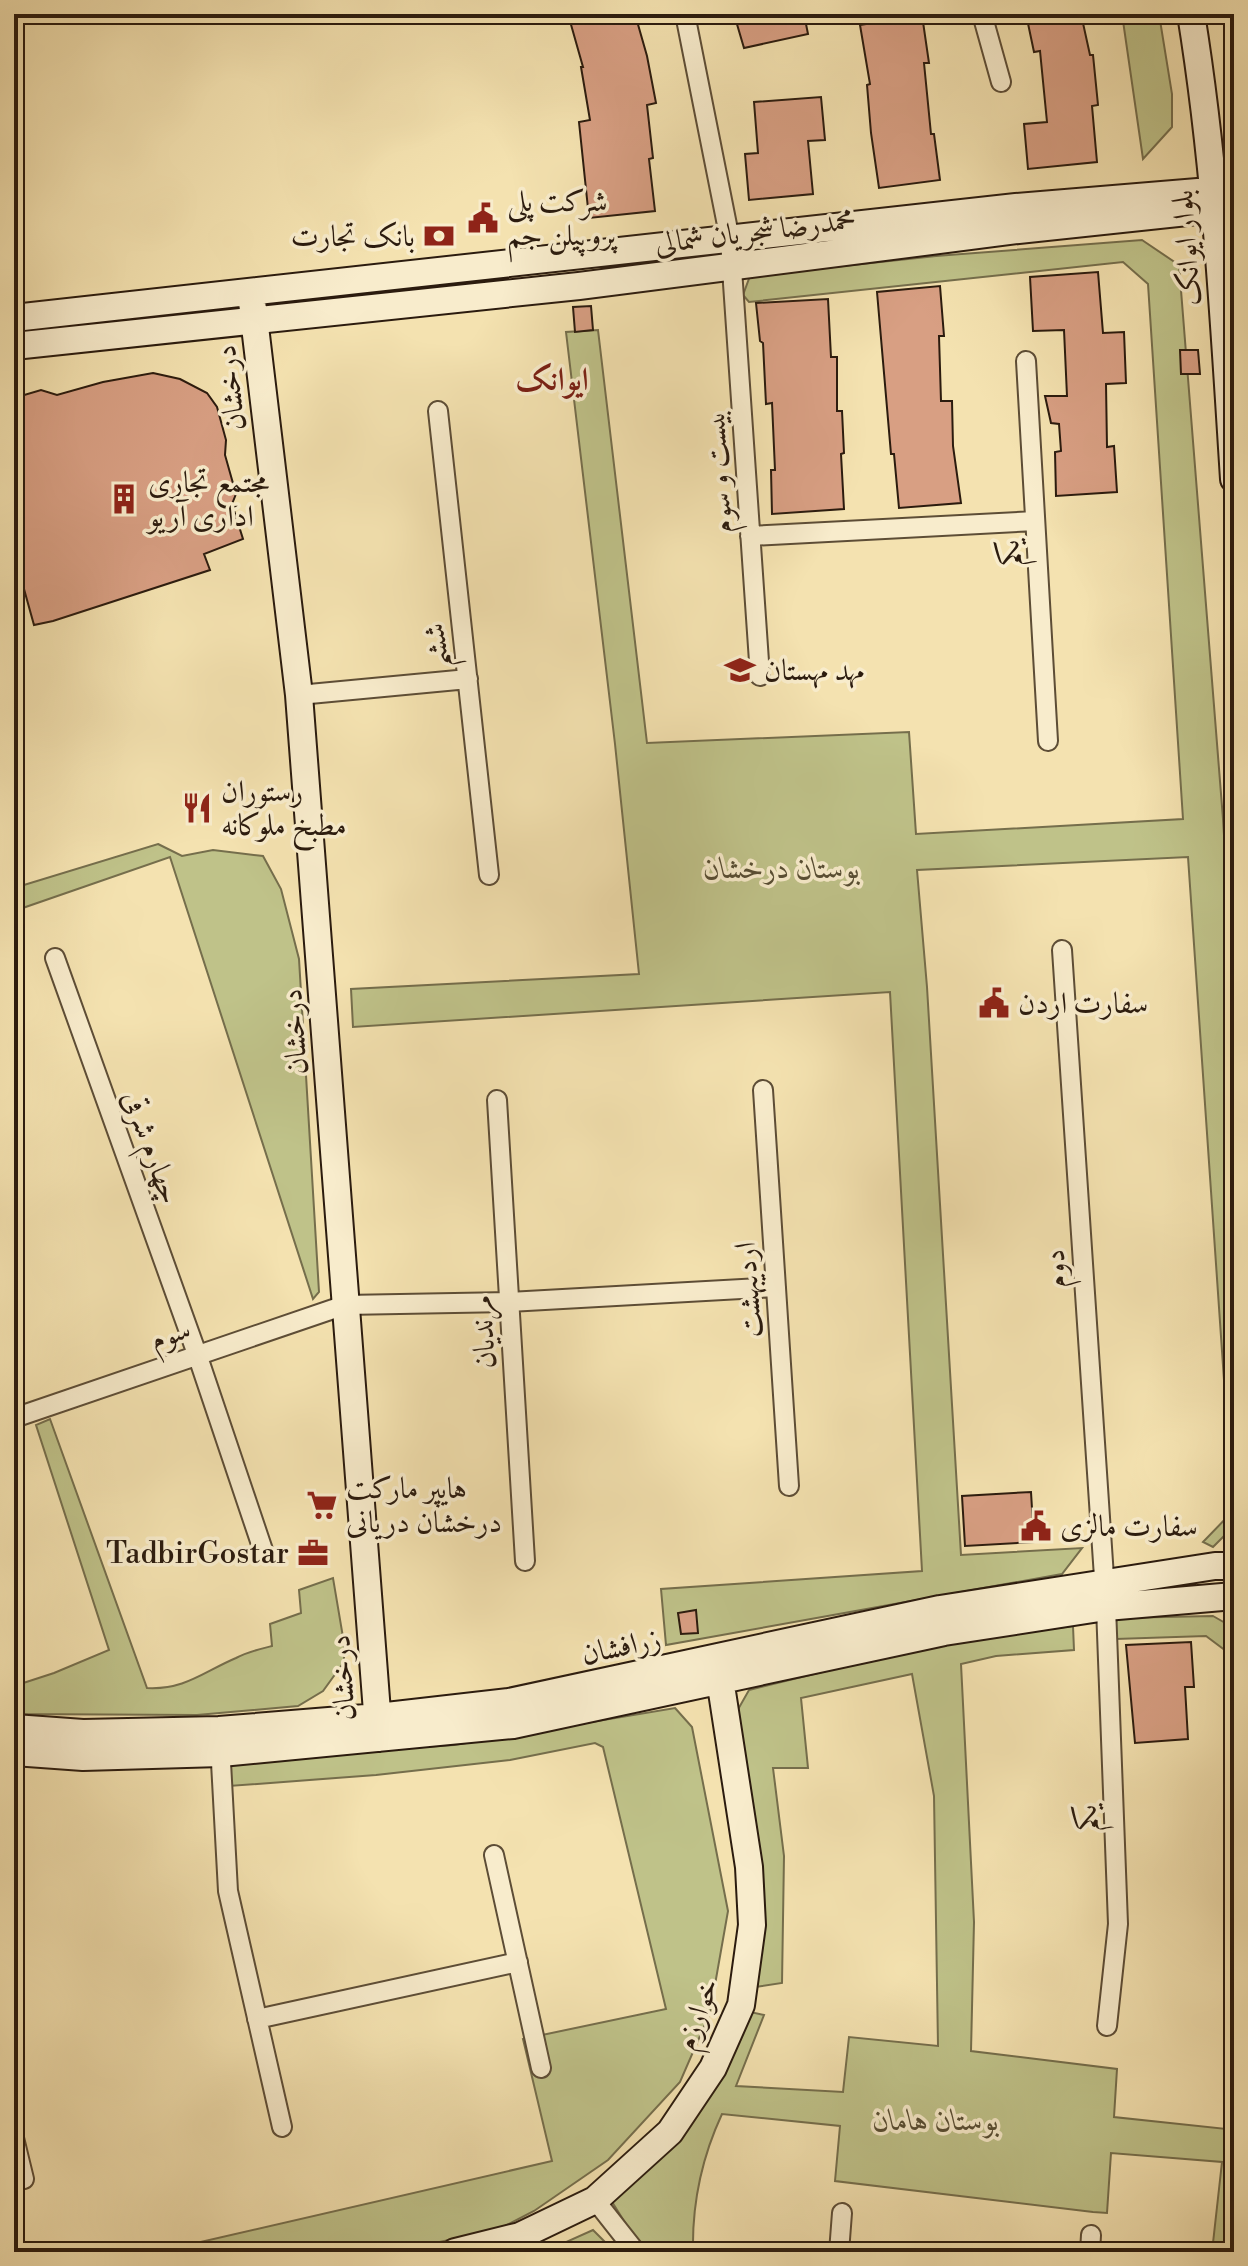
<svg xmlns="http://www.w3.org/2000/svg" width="1248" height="2266" font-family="'Libre Bodoni',Amiri,serif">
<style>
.green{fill:#bfc289;stroke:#756e4c;stroke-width:2}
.building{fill:#d89f83;stroke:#2b1b0e;stroke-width:2}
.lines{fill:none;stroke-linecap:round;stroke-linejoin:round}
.street-casing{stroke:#5d4d36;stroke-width:22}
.secondary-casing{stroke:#2b1b0e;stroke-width:30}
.street{stroke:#f8eccc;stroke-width:18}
.secondary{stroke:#f8eccc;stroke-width:26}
.labels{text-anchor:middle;stroke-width:7;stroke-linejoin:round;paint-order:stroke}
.poi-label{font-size:30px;fill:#2b1b0e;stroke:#f8eccc;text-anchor:start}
.street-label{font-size:30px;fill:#2b1b0e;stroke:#f8eccc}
.park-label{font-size:30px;font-style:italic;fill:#574d33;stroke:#f8eccc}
.neighbourhood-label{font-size:32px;font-weight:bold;fill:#7a1f14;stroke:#f8eccc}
</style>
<rect width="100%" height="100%" fill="#f4e2b0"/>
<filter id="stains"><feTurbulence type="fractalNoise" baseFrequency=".0025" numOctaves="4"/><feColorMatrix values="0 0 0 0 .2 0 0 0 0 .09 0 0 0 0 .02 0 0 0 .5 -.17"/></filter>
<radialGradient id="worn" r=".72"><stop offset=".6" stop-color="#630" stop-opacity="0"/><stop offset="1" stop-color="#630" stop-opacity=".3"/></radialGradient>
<path class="green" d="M1122 14H1159L1172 94V127L1143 159Z
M1142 240 1179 265 1223 819 1234 998V1526L1213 1547 1203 1542 1233 1511 1188 857 917 870 927 987 961 1555 1082 1548 1062 1574 666 1645 661 1589 922 1571 890 992 353 1027 351 989 639 974 615 744 566 332 598 330 647 743 909 732 916 834 1183 819 1148 284 1123 262 749 302 743 295 750 276 936 256Z
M158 844 182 856 213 850 263 856 281 889 299 959 319 1292 313 1299 170 857 14 911V888Z
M50 1419 147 1688C185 1690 203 1672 236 1658 247 1652 260 1649 272 1646L270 1624 301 1613 299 1590 333 1578 344 1643V1662L323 1691 298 1706 197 1715 14 1714V1686L54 1673 109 1650 36 1425Z
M1213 1616 1234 1628V1657L1206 1636 1116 1639V1618Z
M1073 1626 1074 1650 996 1656 961 1664 974 1922 971 2051 1117 2069 1114 2117 1226 2129 1234 2073V2252H1212L1222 2162 1111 2153 1107 2213 1093 2212 835 2181 840 2126 722 2114C702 2157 692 2204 693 2252H648L639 2245 609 2197 746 2011 764 2015 736 2086 843 2092 849 2037 938 2046 934 1796 912 1674 801 1698 808 1768H773L784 1856 782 1983 748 1988 732 1720 749 1690 941 1643Z
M675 1708 692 1727 728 1911 710 2013 680 2082 608 2160 534 2211 499 2229 394 2252H157L552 2161 523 2039 666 2009 603 1747 595 1743 510 1760 376 1775 229 1786 230 1764 240 1759 454 1745Z
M593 2230 615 2252H567L566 2242Z"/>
<path class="building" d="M568 14H635L647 56 656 103 647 105 653 158 649 159 655 211 589 218 579 122 590 120 581 67H583Z
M734 14H804L808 34 744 48Z
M1026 14H1081L1090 55H1093L1098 105 1092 106 1097 162 1028 169 1024 124 1047 122 1040 51 1034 52Z
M922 15 929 63H924L931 134H934L940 180 879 188 871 133 867 85 870 84 860 25Z
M821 97 825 140 808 141 813 194 749 200 745 154 758 153 754 102Z
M1098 272 1103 333 1124 332 1126 383 1106 384 1107 447 1114 446 1117 492 1056 496 1055 452 1061 451 1059 424 1051 423 1045 396H1067L1064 330 1033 331 1030 277Z
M940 286 944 336H939L941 401H952L953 446 961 503 899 508 894 454H891L877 292Z
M828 299 831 357H837V411H842L844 453 841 454 844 509 772 514 771 470H775L772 403 766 404 763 343 760 341 756 303Z
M591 306 593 330 575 332 573 307Z
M1180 350H1198L1200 374H1181Z
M153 373 180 379 207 393 217 407 226 440 225 455 236 494 232 504 243 539 204 554 210 570 53 621 34 625 14 553V398L41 390 57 395 103 382Z
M1031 1492 1034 1542 965 1546 962 1496Z
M696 1610 698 1633 681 1634 678 1613Z
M1191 1642 1194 1687H1185L1188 1739 1135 1743 1126 1645Z"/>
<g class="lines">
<g class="street-casing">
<path id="street" d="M685 14 730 240 760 676
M982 14 1001 82
M1026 361 1048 741
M438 411 489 875
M750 536 1035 521
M299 695 468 679
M1062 950 1106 1607 1118 1924 1107 2026
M55 958 197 1354 264 1553
M763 1090 789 1486
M497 1100 525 1561
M14 1418 345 1305 509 1302 776 1287
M220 1744 228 1891 282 2127
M494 1855 541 2068
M257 2019 518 1962
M14 2138 24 2179
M595 2200 636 2252
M839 2252 842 2213
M1090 2252 1091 2235"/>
</g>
<g class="secondary-casing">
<path id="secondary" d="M1191 14C1216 168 1224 323 1234 479
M251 293 299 695 379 1738
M14 318 1016 207 1234 189
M14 346 579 286 1018 230 1234 207
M14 1728 83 1733 219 1730 378 1717 509 1702 940 1609 1215 1566H1234
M14 1752 83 1757 221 1753 513 1725 944 1632 1106 1607 1234 1596
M455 2252 520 2236 595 2200 670 2132 713 2068 741 2005 752 1925 749 1867 718 1666"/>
</g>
<use href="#street" class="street"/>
<use href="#secondary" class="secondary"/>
</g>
<defs>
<g id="civic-bare" transform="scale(2.4)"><path d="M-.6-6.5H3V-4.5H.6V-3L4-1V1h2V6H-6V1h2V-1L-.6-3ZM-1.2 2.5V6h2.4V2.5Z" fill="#8f2418" stroke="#f8eccc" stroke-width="2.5" paint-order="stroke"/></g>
<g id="bank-bare" transform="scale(2.4)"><path d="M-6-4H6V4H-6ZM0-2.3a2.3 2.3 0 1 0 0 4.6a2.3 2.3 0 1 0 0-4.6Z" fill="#8f2418" stroke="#f8eccc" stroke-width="2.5" paint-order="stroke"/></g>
<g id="building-bare" transform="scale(2.4)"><path d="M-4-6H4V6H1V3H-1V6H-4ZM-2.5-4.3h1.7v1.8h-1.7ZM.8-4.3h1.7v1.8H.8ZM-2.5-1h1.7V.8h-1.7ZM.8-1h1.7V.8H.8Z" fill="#8f2418" stroke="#f8eccc" stroke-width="2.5" paint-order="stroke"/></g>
<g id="school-bare" transform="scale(2.4)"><path d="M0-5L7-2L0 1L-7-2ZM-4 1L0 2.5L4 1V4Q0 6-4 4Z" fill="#8f2418" stroke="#f8eccc" stroke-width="2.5" paint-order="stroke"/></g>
<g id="restaurant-bare" transform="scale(2.4)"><path d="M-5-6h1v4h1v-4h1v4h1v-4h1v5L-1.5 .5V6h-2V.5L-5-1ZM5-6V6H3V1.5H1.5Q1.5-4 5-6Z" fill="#8f2418" stroke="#f8eccc" stroke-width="2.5" paint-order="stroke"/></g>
<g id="supermarket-bare" transform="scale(2.4)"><path d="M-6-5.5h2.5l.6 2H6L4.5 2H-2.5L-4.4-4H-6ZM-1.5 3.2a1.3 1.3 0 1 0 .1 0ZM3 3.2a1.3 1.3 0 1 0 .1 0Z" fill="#8f2418" stroke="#f8eccc" stroke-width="2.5" paint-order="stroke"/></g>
<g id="office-bare" transform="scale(2.4)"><path d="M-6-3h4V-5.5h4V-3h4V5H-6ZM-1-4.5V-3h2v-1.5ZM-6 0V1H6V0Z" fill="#8f2418" stroke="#f8eccc" stroke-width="2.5" paint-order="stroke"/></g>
</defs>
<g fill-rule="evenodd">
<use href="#civic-bare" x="483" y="218"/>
<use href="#bank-bare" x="439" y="236"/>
<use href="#building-bare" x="124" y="499"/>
<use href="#school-bare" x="740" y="670"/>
<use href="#restaurant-bare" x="197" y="808"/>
<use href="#civic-bare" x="994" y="1003"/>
<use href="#supermarket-bare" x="322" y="1505"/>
<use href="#civic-bare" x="1036" y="1526"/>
<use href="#office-bare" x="313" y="1553"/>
</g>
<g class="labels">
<g class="poi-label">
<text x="507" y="211">شرکت پلی<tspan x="507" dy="34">پروپیلن جم</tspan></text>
<text x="415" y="246" text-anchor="end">بانک تجارت</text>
<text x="148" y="492">مجتمع تجاری<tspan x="148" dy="34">اداری آريو</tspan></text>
<text x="764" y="680">مهد مهستان</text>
<text x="221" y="801">رستوران<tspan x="221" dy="34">مطبخ ملوکانه</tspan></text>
<text x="1018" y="1013">سفارت اردن</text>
<text x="346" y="1498">هایپر مارکت<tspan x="346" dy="34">درخشان دریانی</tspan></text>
<text x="1060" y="1536">سفارت مالزی</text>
<text x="289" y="1563" text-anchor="end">TadbirGostar</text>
</g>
<g class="street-label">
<text transform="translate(755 231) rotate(-7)" y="10">محمدرضا شجریان شمالی</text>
<text transform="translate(1186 248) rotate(-94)" y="10">بلوار ایوانک</text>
<text transform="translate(230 388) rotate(-97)" y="10">درخشان</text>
<text transform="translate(718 472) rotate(-94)" y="10">بیست و سوم</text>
<text transform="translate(1009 553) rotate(-93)" y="10">یکم</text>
<text transform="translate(436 646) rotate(-96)" y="10">ششم</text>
<text transform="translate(294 1032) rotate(-94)" y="10">درخشان</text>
<text transform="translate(152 1147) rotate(70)" y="10">چهارم شرقی</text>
<text transform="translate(1055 1269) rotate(-94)" y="10">دوم</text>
<text transform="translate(748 1290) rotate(-94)" y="10">اردیبهشت</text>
<text transform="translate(483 1332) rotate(-93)" y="10">مرنديان</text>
<text transform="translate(170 1334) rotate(-19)" y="10">سوم</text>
<text transform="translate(621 1646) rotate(-12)" y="10">زرافشان</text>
<text transform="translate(342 1678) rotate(-94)" y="10">درخشان</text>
<text transform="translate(1086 1818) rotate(-92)" y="10">یکم</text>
<text transform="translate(697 2014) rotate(-70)" y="10">خوارزم</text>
</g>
<g class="park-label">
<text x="782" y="878">بوستان درخشان</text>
<text x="936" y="2130">بوستان هامان</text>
</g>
<g class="neighbourhood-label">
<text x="552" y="390">ایوانک</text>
</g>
</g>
<rect width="1248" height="2266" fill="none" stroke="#f4e2b0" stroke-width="48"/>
<rect x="16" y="16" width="1216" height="2234" fill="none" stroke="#2b1b0e" stroke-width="4"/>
<rect x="24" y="24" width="1200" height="2218" fill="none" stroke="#2b1b0e" stroke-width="2"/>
<rect width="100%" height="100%" filter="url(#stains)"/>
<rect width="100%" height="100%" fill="url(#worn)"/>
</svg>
